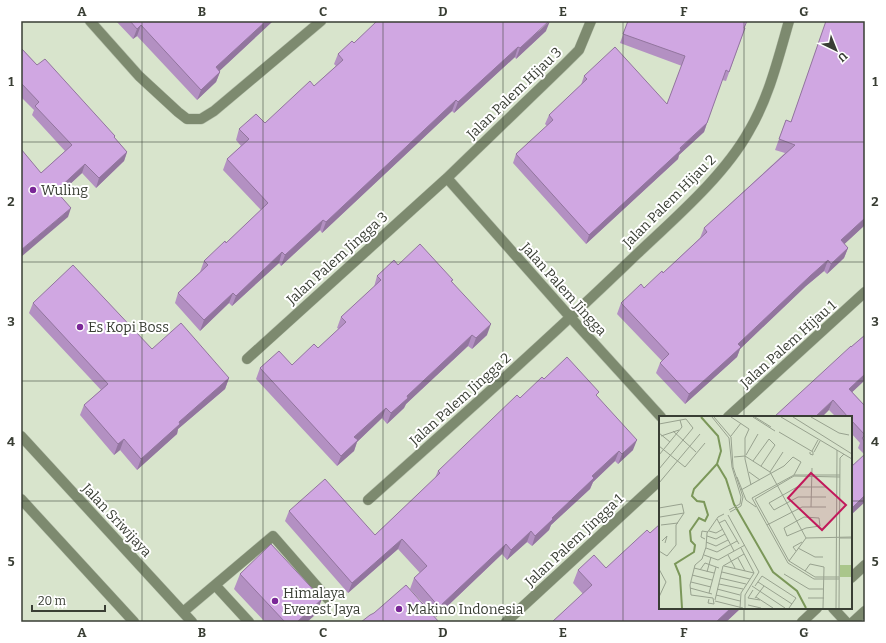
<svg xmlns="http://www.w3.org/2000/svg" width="886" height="643" font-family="Bitter,serif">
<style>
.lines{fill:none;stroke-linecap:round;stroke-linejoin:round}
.minor-casing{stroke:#b5bfab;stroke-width:11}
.minor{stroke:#7d8a6f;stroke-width:10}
.wall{fill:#b390c2}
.shaded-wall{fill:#92759e}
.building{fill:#d0a7e2;stroke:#92759e}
.grid{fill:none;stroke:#393e34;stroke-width:1;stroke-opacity:0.55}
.poi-dot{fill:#7a2797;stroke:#fff;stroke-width:1.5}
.labels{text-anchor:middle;stroke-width:4;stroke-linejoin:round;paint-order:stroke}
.street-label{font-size:14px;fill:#393e34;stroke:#fff}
.poi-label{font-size:14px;fill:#393e34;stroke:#fff;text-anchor:start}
.inset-river{fill:none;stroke:#7b9759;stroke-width:2}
.inset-road{fill:none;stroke:#98a28f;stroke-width:1}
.view{fill:#c2185b;fill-opacity:0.15;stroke:#c2185b;stroke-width:2}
.inset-edge{fill:none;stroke:#393e34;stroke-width:2}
.neatline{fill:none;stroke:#393e34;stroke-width:1.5}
.grid-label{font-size:13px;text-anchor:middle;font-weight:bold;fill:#393e34}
</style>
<rect width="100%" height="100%" fill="#d8e4cc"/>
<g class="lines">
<g class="minor-casing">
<path id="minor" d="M90 21 139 76 178 112 187 119H201L214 111 321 21
M447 178 571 318 661 417
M247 359 447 178 565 64 579 50 591 21
M728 417 865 292
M21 436 192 622
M21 499 134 622
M368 500C459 419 550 338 637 254 675 218 724 176 749 131 769 97 778 59 789 21
M851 578 865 565
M215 585 249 622
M833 608 846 622
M183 612 273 536 328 599
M506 622 660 480
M802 622 817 608
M853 622 865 611"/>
</g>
<use href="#minor" class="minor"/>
</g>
<path class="wall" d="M116 21H273L219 71 220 72 216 82 197 100 137 36 133 39Z
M628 21 745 28 726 81 722 80 704 132 679 155 678 159 586 244 513 163 516 154 547 126 545 124 549 115 581 85 584 76 667 104 682 66 620 43Z
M824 21H865V225L844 244 848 248 844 258 827 274 824 271 806 286 740 349 737 357 685 404 656 373 660 363 662 361 617 314 621 303 644 288 663 273 700 238 704 228 785 153 775 150 786 120 791 122 826 22H823Z
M546 31 516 59 515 57 454 113 452 111 322 233 320 230 281 266 279 263 232 306 229 303 200 331 175 303 178 293 200 272 204 261 226 243 261 210 223 170 227 159 241 146 236 140 239 129 265 123 314 86 336 66 334 64 338 54 354 43Z
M21 48 37 65 115 136 114 138 127 152 124 161 96 188 82 173 59 194 68 217 41 173 65 151 32 115 34 110 21 97Z
M398 265 452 282 487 335 472 349 468 346 406 404 404 408 387 424 382 418 357 442 354 451 337 466 256 379 260 368 292 365 318 348 339 329 337 328 341 317 374 287 377 276Z
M33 303 152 349 229 378 225 389 178 429 177 434 137 470 120 450 114 455 80 415 84 405 101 390 29 313Z
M865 335V380L852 392 865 406V502L864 454 858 448 860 443 851 433V417H836L829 410 851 347Z
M544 379 597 397 633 450 618 464 615 461 593 482 590 489 551 525 549 530 532 546 527 542 507 560 502 554 436 617 410 589 414 578 420 573 398 549 348 593 285 521 289 511 375 535 435 478 438 471 520 398Z
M606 568 660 608H741L726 622H552L583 594 573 583 578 570Z
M240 574 316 614 307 622H265L234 589Z"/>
<path class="shaded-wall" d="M266 21H273L212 78 216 67Z
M550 21 546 31 516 59 520 48Z
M141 25 137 36 133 39 137 29Z
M518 47 515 57 454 113 458 102Z
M220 72 216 82 197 100 201 90Z
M456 100 452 111 322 233 326 222Z
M707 123 704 132 679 155 678 159 586 244 589 235Z
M127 152 124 161 96 188 99 178Z
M85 164 82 173 53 200 56 191Z
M71 208 68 217 21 257V250Z
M865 218V225L837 251 841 240Z
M323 220 320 230 281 266 285 255Z
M848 248 844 258 827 274 831 264Z
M282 252 279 263 232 306 236 296Z
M828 260 824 271 806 286 740 349 737 357 685 404 689 394 738 344 810 276Z
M233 293 229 303 200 331 204 320Z
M491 324 487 335 472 349 476 338Z
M472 335 468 346 406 404 404 408 387 424 391 413 407 396Z
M865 374V380L846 398 849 389Z
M229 378 225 389 178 429 177 434 137 470 141 459 179 422Z
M833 400 829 410 822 417H815Z
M386 408 382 418 357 442 354 451 337 466 341 456 354 437Z
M124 439 120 450 114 455 118 444Z
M637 440 633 450 618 464 622 454Z
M619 451 615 461 593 482 590 489 551 525 549 530 532 546 535 536 552 518 592 476Z
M865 495V502L851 515V509Z
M531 531 527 542 507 560 511 550Z
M402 539 398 549 348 593 352 583Z
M506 544 502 554 436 617 439 607Z
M322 599 316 614 307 622H297Z
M731 608H741L726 622H716Z"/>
<path class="building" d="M130 21H266L216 67 220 72 201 90 141 25 137 29Z
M377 21H549L520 48 518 47 458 102 456 100 326 222 323 220 285 255 282 252 236 296 233 293 204 320 178 293 208 265 204 261 225 241 226 243 268 203 227 159 249 139 239 129 256 114 265 123 310 81 314 86 343 60 338 54 352 41 354 43Z
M628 21H747L744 28H745L729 72 726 70 707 123 680 148 681 150 589 235 516 154 553 120 549 115 587 79 584 76 615 47 667 104 685 56 623 34Z
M826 21H865V218L841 240 848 248 831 264 828 260 810 276 738 344 741 347 689 394 660 363 669 354 621 303 641 284 644 288 662 271 663 273 707 232 704 228 795 145 779 139 786 120 791 122Z
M21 48 37 65 45 59 115 136 114 137 127 152 99 178 85 164 56 191 71 208 21 250V149L41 173 72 145 35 106 39 102 21 83Z
M420 244 453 280 451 281 491 324 476 338 472 335 407 396 408 398 391 413 386 408 354 437 358 440 341 456 260 368 279 351 292 365 314 344 318 348 346 322 341 317 381 280 377 276 394 260 398 265Z
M73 265 152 349 181 323 229 378 179 422 180 424 141 459 124 439 118 444 84 405 108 384 33 303Z
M865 335V374L849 389 865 406V435L851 420V417H848L833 400 815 417H774L851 346V347Z
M567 357 599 392 596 395 637 440 622 454 619 451 592 476 594 478 552 518 553 519 535 536 531 531 511 550 506 544 439 607 414 578 427 566 402 539 352 583 289 511 325 479 375 535 440 473 438 471 517 395 520 398 542 377 544 379Z
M865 435V442L862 438Z
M865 454V495L851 509V467Z
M660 524V608H731L716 622H552L592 585 578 570 594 555 606 568 647 530 650 533Z
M271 544 322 599 297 622H285L240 574Z
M406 585 439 622H361L370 615 374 613Z"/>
<path class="grid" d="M142 21V622M263 21V622M383 21V622M503 21V622M623 21V622M744 21V417M21 142H865M21 262H865M21 381H865M21 501H660M851 501H865M744 608V622"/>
<g class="poi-dot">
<circle cx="33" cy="190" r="4"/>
<circle cx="80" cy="327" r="4"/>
<circle cx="275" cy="601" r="4"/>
<circle cx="399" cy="609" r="4"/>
</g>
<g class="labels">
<g class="street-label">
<text transform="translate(514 93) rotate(-44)" y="5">Jalan Palem Hijau 3</text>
<text transform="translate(669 201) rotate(-45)" y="5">Jalan Palem Hijau 2</text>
<text transform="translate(337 258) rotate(-42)" y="5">Jalan Palem Jingga 3</text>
<text transform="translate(564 289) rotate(48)" y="5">Jalan Palem Jingga</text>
<text transform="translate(788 344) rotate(-42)" y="5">Jalan Palem Hijau 1</text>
<text transform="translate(460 399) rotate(-42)" y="5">Jalan Palem Jingga 2</text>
<text transform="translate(117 520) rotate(47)" y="5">Jalan Sriwijaya</text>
<text transform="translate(574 540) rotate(-43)" y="5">Jalan Palem Jingga 1</text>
</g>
<g class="poi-label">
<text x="41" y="195">Wuling</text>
<text x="88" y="332">Es Kopi Boss</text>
<text x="283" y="598">Himalaya<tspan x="283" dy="16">Everest Jaya</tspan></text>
<text x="407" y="614">Makino Indonesia</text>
</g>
</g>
<g transform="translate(659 416)">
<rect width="193" height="193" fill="#d8e4cc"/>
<path d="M181 149H193V161H181Z" fill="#aac68b"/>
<path class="inset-river" d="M58 48 67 63 75 88 114 156 138 175 147 192M23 192 21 160 16 148 35 136 36 129 32 125 31 115 40 102 46 105 49 99 45 86 38 85 33 80 35 73 58 48 62 35 59 20 42 1"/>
<path class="inset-road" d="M53 1 70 22 73 51 82 81 81 88 70 94M55 1 72 21 74 51 84 81 82 90 71 96M72 1 90 13 86 22V43L92 69M94 1 116 15M96 1 112 11M122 1 193 43M134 1 193 38M152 1 180 17 190 19M0 8 27 3 34 12 0 53M14 15 37 36M120 16 154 36V39L151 38V36M0 17 11 26M2 20 20 14M72 20 82 7M0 30 26 51 46 27M153 35 159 24M155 36 161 25M0 39 23 11 21 4M87 39 99 18M75 41 86 40 111 56 147 122M94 45 110 23 116 29 102 50M90 56 101 64M111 56 124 36M78 61 87 84 97 91M0 67 41 18M82 74 125 50 134 41 142 46 135 59M167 81H139L115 94 110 87 138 71H168M152 91 153 52M0 92 23 88 25 97 17 109V129L8 140 0 135M0 94V112M69 99 100 156 86 179V192M1 101 25 97M145 101 160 102 161 110 147 112 128 120 125 112ZM58 103 75 135M60 107 66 104 80 128M2 109 19 107M108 109 143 91H167M50 115 57 117 64 113M48 120 57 123 66 118M147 122 193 121M180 122H193M46 123 42 121 43 115 49 116M3 125 8 120 6 127M47 126 57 130 69 124M47 132 58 136 78 125M82 132 95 157M139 132 156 141H164M137 135 134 131 143 126M45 139 59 144 86 129M69 139 76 152M79 142 86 155M130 145 147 122M65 150 95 157M35 152 55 157M0 153 7 166 0 181M41 154 46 147 60 152M146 155 151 148 165 151 164 192M48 156 52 141M63 156 91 163M125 158 150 173H165M33 159 53 164M180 161H156L130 145 96 83 135 60 181 61M61 162 87 168M180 163H155L129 147 93 82 135 59H181M32 166 52 171M99 166 133 188M60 168 84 173M93 170 126 192M96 170 103 160 137 182 130 192M31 172 53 178M58 173 81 179M94 174 89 182 101 184M50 177 57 151M57 179 81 185M97 181 114 192M96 182 105 170M149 182H165M50 183 49 187 55 188 54 182 32 179 31 169 36 149 43 143 47 131 48 117 59 101 65 98M56 184 64 150 85 138M56 185 84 192M89 189 102 192M81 192 82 177 95 157M177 192 178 34M180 192 181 42 185 38"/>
<path class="view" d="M152 57 187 89 163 114 129 82Z"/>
<rect width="193" height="193" class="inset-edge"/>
</g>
<rect width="886" height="643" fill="none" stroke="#ffffff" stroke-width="44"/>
<g transform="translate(836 50) rotate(137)" stroke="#ffffff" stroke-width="3" paint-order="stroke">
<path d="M0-3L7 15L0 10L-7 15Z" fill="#393e34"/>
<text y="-6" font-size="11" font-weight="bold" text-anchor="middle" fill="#393e34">U</text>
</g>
<path d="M32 605v6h73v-6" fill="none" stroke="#393e34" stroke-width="2"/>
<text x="38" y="605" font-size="12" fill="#393e34" stroke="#ffffff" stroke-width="3" paint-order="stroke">20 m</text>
<rect x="22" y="22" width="842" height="599" class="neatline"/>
<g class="grid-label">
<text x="82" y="16">A</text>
<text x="202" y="16">B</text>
<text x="323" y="16">C</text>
<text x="443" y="16">D</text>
<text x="563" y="16">E</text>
<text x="684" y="16">F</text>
<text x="804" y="16">G</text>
<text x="11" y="86">1</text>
<text x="875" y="86">1</text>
<text x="11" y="206">2</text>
<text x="875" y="206">2</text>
<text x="11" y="326">3</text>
<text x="875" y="326">3</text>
<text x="11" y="446">4</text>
<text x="875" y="446">4</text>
<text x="11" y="566">5</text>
<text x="875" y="566">5</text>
<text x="82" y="637">A</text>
<text x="202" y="637">B</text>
<text x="323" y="637">C</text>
<text x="443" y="637">D</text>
<text x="563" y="637">E</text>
<text x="684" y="637">F</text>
<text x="804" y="637">G</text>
</g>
</svg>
